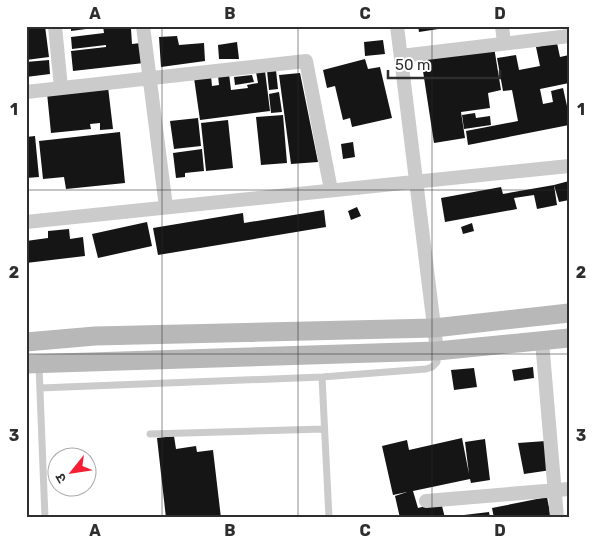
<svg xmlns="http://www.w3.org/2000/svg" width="595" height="544" font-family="Rubik,'Noto Sans Devanagari',sans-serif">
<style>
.building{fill:#151515}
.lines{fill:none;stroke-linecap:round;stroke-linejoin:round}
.service{stroke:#cbcbcb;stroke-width:7}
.minor{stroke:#cbcbcb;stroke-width:14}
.secondary{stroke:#b8b8b8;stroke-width:19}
.grid{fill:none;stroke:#2e2e2e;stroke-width:1;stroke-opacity:0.55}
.neatline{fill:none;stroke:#2e2e2e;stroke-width:2}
.grid-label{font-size:16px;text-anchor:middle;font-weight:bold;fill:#2e2e2e}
</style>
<rect width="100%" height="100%" fill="#fff"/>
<path class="building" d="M26 26H45L49 57 26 60Z
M71 26H101V27L71 31Z
M103 26H140V29H131L132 44 141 43 144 63 73 71 71 51 106 47V45L72 49 71 37 104 33Z
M418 26H450L451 27 419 32Z
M177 36 179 45 204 43 205 61 161 67 159 37Z
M383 40 385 54 365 56 364 42Z
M237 42 239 59H219L218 45Z
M557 43 560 57 569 55V83L540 89 543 104 553 102 551 91 563 88 569 115V125L468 145 466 131 518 121 512 90 503 91 497 58 516 55 519 70 540 66 536 47Z
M494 47 501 90 488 93 490 108 461 112 465 138 434 143 421 58Z
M365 59 368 69 380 67 392 118 352 127 350 118 343 120 335 86 327 88 323 70Z
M49 60 50 74 26 77V62Z
M276 70 278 89 269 90 267 71Z
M265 71 270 111 200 120 194 78 211 76 212 86 219 85 218 76 229 74 231 90 248 88 247 85 258 83 256 72Z
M300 73 318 162 291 164 279 75Z
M252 75 254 82 235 85 234 77Z
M108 87 113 129 100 130V123L90 124 91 129 51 133 47 93Z
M279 92 282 112 271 113 269 94Z
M475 113 476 118 490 116 491 125 464 129 462 115Z
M283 115 287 163 261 165 256 117Z
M198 118 201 146 174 149 170 121Z
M228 120 233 168 206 171 201 123Z
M120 132 125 183 66 189 64 177 43 179 39 141Z
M35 136 39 177 26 178V137Z
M353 142 355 157 343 159 341 144Z
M202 149 204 171 185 173V177L176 178 173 153Z
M569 181V200L559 202 554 185Z
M554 185 557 205 537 209 534 195 514 198 517 209 445 222 441 198 501 187 503 194Z
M357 207 361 216 351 220 348 211Z
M324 210 326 227 158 255 153 228 243 213 244 223Z
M147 222 152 246 98 258 92 234Z
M472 223 474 231 463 234 461 227Z
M69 229 70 239 83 237 85 256 26 263V241L48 238V231Z
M533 367 534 378 514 381 512 370Z
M474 368 477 387 454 390 451 370Z
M174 436 176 449 196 446 197 452 213 450 221 518H166L157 438Z
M462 438 469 474 465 442 485 439 490 480 471 483 470 479 413 491 418 508 441 502 445 518H400L395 496 407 492 393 495 382 446 407 440 409 450Z
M546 441 551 470 524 474 518 443Z
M547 497 551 518H494L492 508Z
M489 512 490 518H465L464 515Z"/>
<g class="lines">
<path class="service" d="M39 366 45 518
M322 377 329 518
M40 388 322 377 426 369 432 367 437 362V352
M150 434 324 429"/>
<path class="minor" d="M55 26 61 88
M143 26 166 207
M397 26 437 351
M502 26 504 43
M401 56 569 36
M26 92 306 61 331 190
M26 222 569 166
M542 341 557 518
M426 501 569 489"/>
<path class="secondary" d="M26 342 95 336 434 328 569 313
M26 364 437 351 569 338"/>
</g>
<path class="grid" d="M162 26V518M298 26V518M432 26V518M26 190H569M26 354H569"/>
<rect width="595" height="544" fill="none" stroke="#ffffff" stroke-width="55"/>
<g transform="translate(72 472) rotate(240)"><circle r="24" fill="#ffffff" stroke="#ababab"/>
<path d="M0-4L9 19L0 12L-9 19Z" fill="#f71e33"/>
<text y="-8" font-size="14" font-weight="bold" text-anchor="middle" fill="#2e2e2e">उ</text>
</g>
<path d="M388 70v8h112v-8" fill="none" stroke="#2e2e2e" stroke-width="2.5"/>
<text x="395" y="70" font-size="15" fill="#2e2e2e" stroke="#ffffff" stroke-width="4" paint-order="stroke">50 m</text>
<rect x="28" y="28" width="540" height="488" class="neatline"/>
<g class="grid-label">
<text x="95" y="19">A</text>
<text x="230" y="19">B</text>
<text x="365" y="19">C</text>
<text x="500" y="19">D</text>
<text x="14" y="115">1</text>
<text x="581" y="115">1</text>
<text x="14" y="278">2</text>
<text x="581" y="278">2</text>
<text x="14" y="441">3</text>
<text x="581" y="441">3</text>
<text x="95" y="536">A</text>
<text x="230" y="536">B</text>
<text x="365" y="536">C</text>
<text x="500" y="536">D</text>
</g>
</svg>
